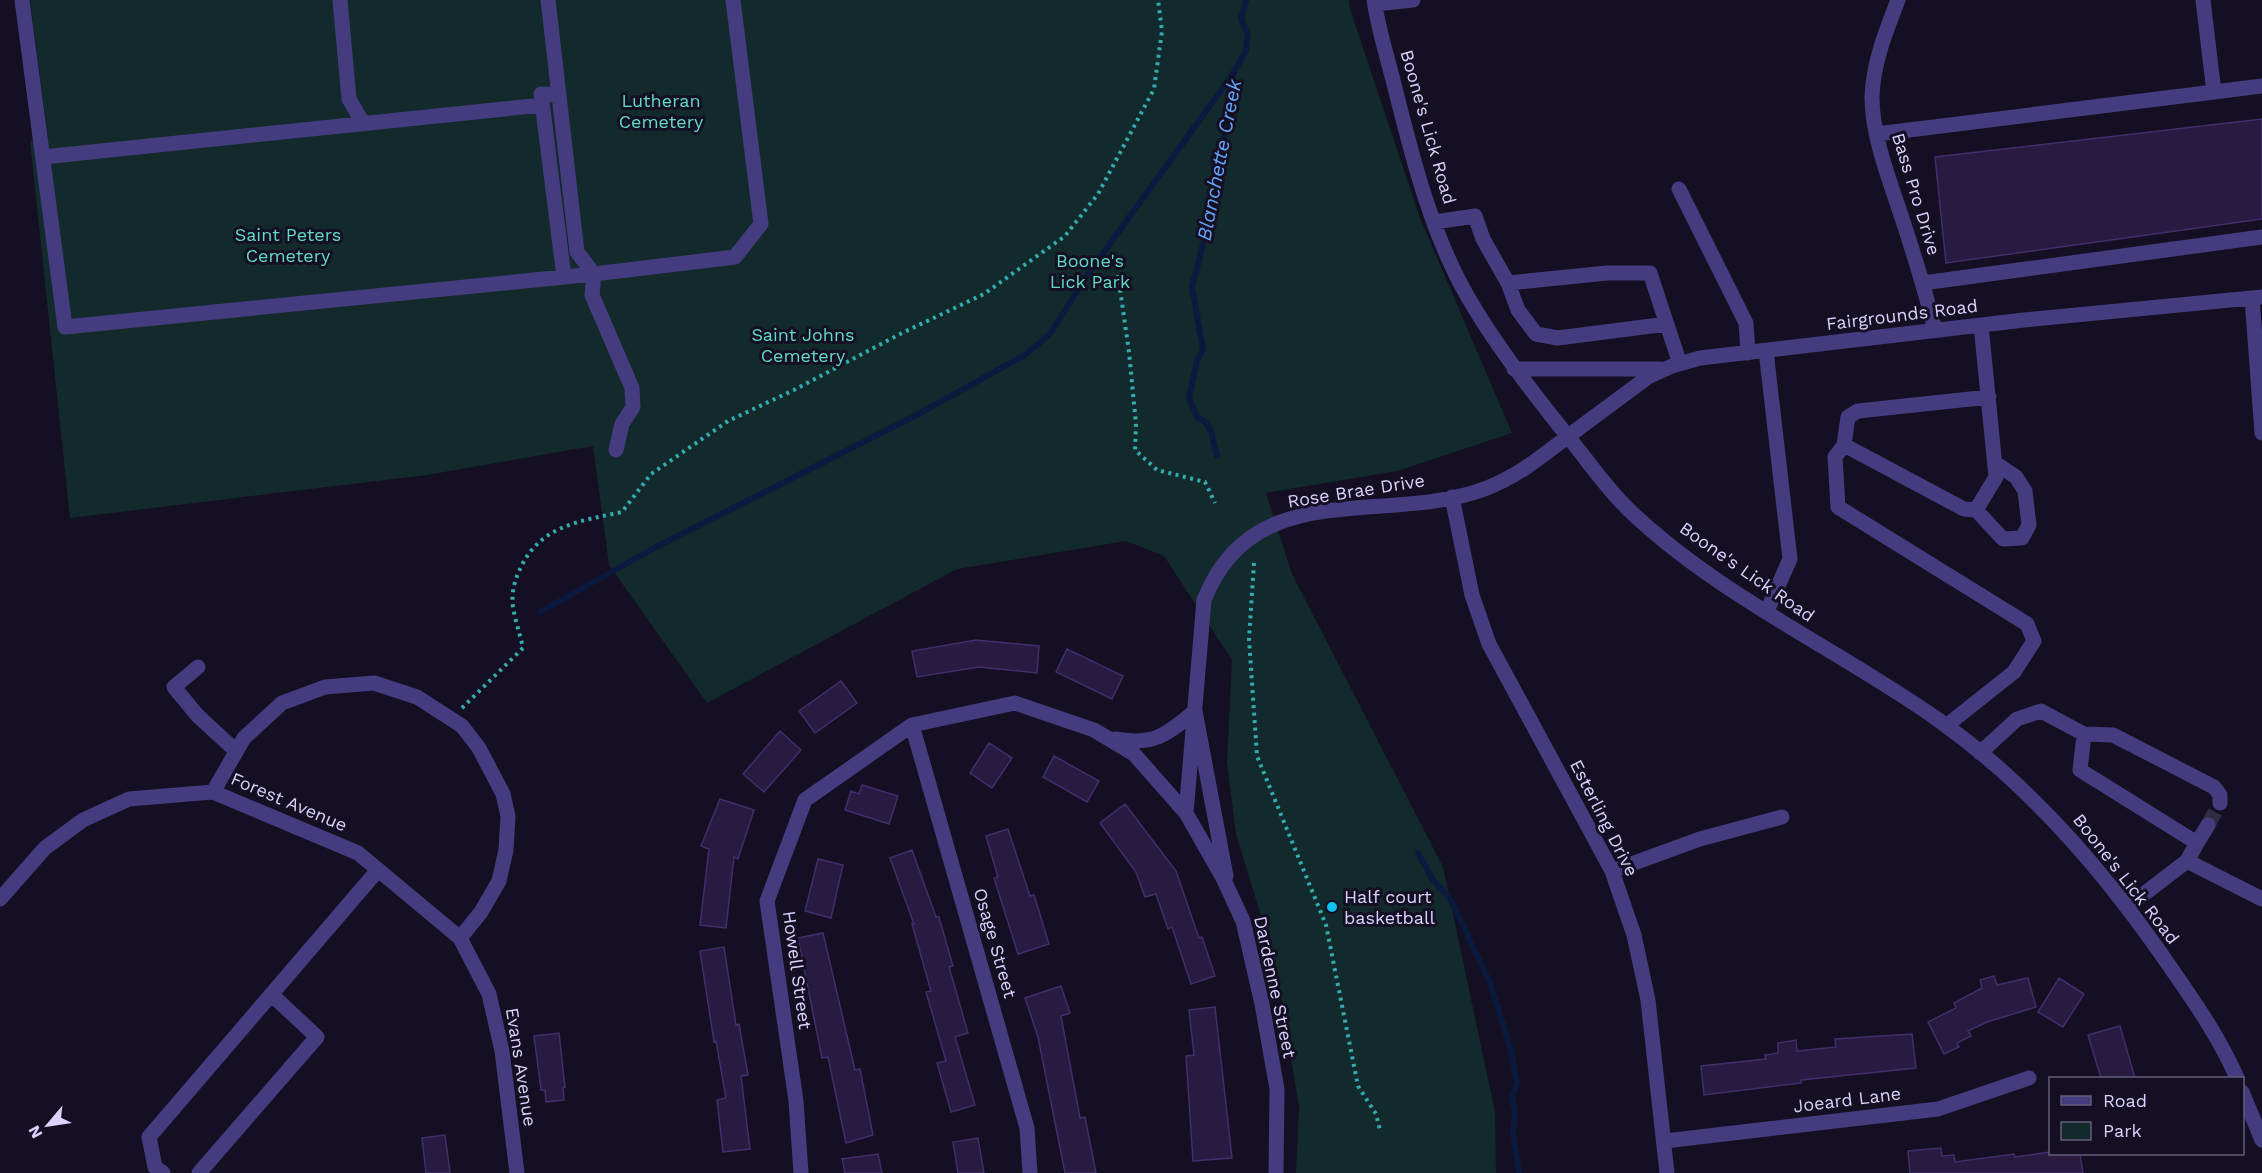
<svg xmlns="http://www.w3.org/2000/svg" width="2262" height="1173" font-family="'Work Sans',sans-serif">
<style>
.green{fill:#122a2c}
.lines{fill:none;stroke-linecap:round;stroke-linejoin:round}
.stream{stroke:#0c193e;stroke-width:6}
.building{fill:#271b42;stroke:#412e6d;stroke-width:1.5}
.minor-tunnel{stroke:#322c43;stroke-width:15;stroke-dasharray:15 8;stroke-linecap:butt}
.path{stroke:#33abaf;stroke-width:4;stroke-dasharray:3 4.5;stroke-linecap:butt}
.minor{stroke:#453c7f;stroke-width:15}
.poi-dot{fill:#0ac3f1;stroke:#140f22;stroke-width:2}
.labels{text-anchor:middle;stroke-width:6;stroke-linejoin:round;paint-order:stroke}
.park-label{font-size:18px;fill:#61dac8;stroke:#140f22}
.street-label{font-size:18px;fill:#dbd2fd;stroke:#140f22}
.poi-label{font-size:18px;fill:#dbd2fd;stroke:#140f22;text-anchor:start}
.water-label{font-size:20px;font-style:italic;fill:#64a5f9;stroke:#140f22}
</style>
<rect width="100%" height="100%" fill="#140f22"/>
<path class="green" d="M30 0H1349L1350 9 1420 218 1512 433 1397 471 1266 493 1292 574 1443 867 1495 1112 1496 1173H1296L1299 1107 1275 962 1236 834 1227 762 1232 660 1164 556 1126 541 957 569 707 703 609 565 593 446 427 475 70 518 30 141 48 138Z"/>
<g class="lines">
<path class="stream" d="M1217 456 1211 431 1205 422 1197 417 1189 398 1197 360 1203 350 1192 287 1216 194 1233 74 1246 50 1248 35 1241 19 1246 0
M540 612 656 547 911 418 1025 355 1050 334 1088 274 1233 74
M1418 853 1433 880 1451 900 1490 983 1511 1050 1517 1083 1512 1097 1515 1111 1513 1133 1519 1173"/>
</g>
<path class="building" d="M2262 119V219L1946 263 1935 157Z
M976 640 1039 646 1037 673 979 667 917 677 912 651Z
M1067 649 1123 676 1112 699 1056 672Z
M841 681 857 703 815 733 799 711Z
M780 731 801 750 764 792 743 774Z
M989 743 1012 758 992 788 970 773Z
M1054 756 1099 781 1087 802 1043 777Z
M862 785 898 796 889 824 845 810 851 791 859 794Z
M720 799 754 810 738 859 734 857 726 928 700 925 709 849 701 846Z
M1125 804 1176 871 1199 938 1202 937 1215 976 1191 984 1172 927 1168 929 1156 894 1145 897 1136 872 1100 823Z
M1008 829 1030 896 1034 895 1049 944 1018 954 994 878 998 877 986 836Z
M912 850 936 917H939L953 966 949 967 968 1033 955 1037 975 1105 951 1112 937 1063 946 1061 926 992 931 991 912 924H914L890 858Z
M818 859 843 865 831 918 805 911Z
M823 933 855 1070 860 1069 873 1135 846 1143 828 1057 822 1058 798 938Z
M724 947 736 1025 739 1024 748 1075 741 1076 750 1149 723 1152 717 1100 726 1098 716 1041 714 1042 700 951Z
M1994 976 1997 985 2028 978 2036 1007 1987 1022 1968 1031 1971 1036 1957 1043 1959 1047 1944 1054 1928 1022 1956 1008 1954 1003 1982 988 1980 980Z
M2059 978 2084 994 2063 1027 2038 1012Z
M1061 986 1070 1013 1061 1016 1080 1118 1085 1117 1096 1173H1065L1038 1037 1025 998Z
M1215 1007 1232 1158 1193 1161 1186 1056 1194 1055 1189 1010Z
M2120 1026 2135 1078H2101L2088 1035Z
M559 1033 565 1087 563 1088 564 1100 546 1102 545 1090H541L534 1036Z
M1912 1034 1916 1068 1801 1080V1083L1704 1095 1701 1066 1766 1059 1765 1055 1778 1053V1043L1796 1040 1797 1051 1836 1047 1835 1039Z
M445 1135 450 1173H426L422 1138Z
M978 1138 984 1173H958L953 1142Z
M1941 1148 1942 1156 1954 1155 1955 1162 2014 1154 2015 1157 2050 1152 2080 1154 2083 1173H1910L1908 1151Z
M878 1154 882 1173H845L842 1159Z"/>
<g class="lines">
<path class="minor-tunnel" d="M2208 825 2220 803"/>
<path class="path" d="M1118 275 1129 352 1136 424 1135 450 1157 470 1205 482 1215 503
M1254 563 1249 639 1257 756 1326 925 1358 1086 1376 1114 1380 1130
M462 708 523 648C520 634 515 620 513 607 511 592 515 579 521 567 541 525 581 521 622 512L651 474 728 421 794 390 902 333 984 294 1065 236 1098 194 1154 89 1162 31 1158 0"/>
<path class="minor" d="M22 0 65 327 594 274 592 295 632 388 633 407 622 424 616 450
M340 0 349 99 363 123
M548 0 577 252 594 274 735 257 761 224 733 0
M1374 0C1378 28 1387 56 1394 84 1412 156 1431 234 1469 299 1497 347 1531 390 1565 433 1586 458 1605 487 1629 510 1719 596 1836 648 1937 719 2033 787 2109 877 2175 974 2198 1007 2221 1041 2237 1078
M1898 0C1886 31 1873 63 1872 97 1872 135 1888 176 1900 212 1913 251 1925 290 1935 330
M1375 4 1413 0
M2214 92 2262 86
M559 95 541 94 564 277
M1877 134 2214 92 2203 0
M43 157 542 105
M1679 189 1746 323 1748 353
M1435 222 1475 216 1483 239 1508 283 1607 273H1650L1680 364
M1508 283 1518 310 1536 334 1558 338 1667 324
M1923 283 2262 237
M2252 298 2262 433
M1766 351 1790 559 1767 611
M1514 369H1660
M1844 445 1848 417 1858 411 1989 397
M1452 497 1472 595 1489 644 1612 871 1634 935 1648 1000 1667 1173
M1976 510 1996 477 1981 325
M198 667 174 687 197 715 236 751
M912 725 1027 1128 1030 1173
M1946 726 2014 672 2034 641 2027 624 1838 507 1835 457 1844 445 1964 509 1976 510 2003 539 2022 538 2029 525 2025 491 2016 477 1995 463
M1115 739C1153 746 1167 735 1195 711L1226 876
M1980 753 2017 719 2041 711 2084 734
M213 792 244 738 282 703 325 687 374 683 417 697 462 726 479 748 503 794 508 816 506 850 499 881 481 912 460 938
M1186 813 1204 600C1254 473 1387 527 1487 488 1518 476 1541 457 1567 437 1594 417 1621 397 1648 377L1672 366 1700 358 2024 320 2262 297
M2208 825 2197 843 2080 770 2084 734 2113 735 2214 787 2220 795V803
M2187 861 2262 899
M1612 871 1700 839 1782 817
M0 899 45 848 83 820 129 799 213 792 358 853 460 938 489 994 502 1051 517 1173
M2127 907 2187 861 2197 843
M2242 1092 2262 1140
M1665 1141 1938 1109 2029 1078
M163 1173 155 1167 149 1137 378 870
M199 1173 317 1037 271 994
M801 1173 796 1101 767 901 805 800 912 725 1015 703 1094 730 1134 754 1186 813 1223 878 1243 921 1262 1004 1277 1089 1276 1173"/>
</g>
<circle class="poi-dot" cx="1332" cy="907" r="6"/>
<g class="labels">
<g class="park-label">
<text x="661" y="107">Lutheran<tspan x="661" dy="21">Cemetery</tspan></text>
<text x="288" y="241">Saint Peters<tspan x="288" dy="21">Cemetery</tspan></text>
<text x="1090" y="267">Boone's<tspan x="1090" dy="21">Lick Park</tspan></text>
<text x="803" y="341">Saint Johns<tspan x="803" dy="21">Cemetery</tspan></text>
</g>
<g class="street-label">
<text transform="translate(1428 127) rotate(74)" y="6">Boone's Lick Road</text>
<text transform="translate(1916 194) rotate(73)" y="6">Bass Pro Drive</text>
<text transform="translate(1902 315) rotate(-7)" y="6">Fairgrounds Road</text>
<text transform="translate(1356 491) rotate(-9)" y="6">Rose Brae Drive</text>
<text transform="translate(1747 572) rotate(35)" y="6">Boone's Lick Road</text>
<text transform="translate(289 802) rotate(23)" y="6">Forest Avenue</text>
<text transform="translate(1604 818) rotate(63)" y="6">Esterling Drive</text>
<text transform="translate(2126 879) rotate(52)" y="6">Boone's Lick Road</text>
<text transform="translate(995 943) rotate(74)" y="6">Osage Street</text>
<text transform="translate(797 970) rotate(82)" y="6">Howell Street</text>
<text transform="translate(1275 987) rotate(78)" y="6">Dardenne Street</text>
<text transform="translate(521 1067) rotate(81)" y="6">Evans Avenue</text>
<text transform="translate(1847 1100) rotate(-7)" y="6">Joeard Lane</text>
</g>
<g class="poi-label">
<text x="1344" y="903">Half court<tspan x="1344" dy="21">basketball</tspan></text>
</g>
<g class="water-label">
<text transform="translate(1219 160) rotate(-79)" y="7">Blanchette Creek</text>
</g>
</g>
<rect x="2049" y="1077" width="195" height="78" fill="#140f22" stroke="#645d7a" stroke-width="1.5"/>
<rect x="2061" y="1096" width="30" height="9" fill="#453c7f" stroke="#645d7a" stroke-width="1.5"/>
<text x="2103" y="1107" font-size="18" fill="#dbd2fd">Road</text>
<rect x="2061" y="1122" width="30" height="18" fill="#122a2c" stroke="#645d7a" stroke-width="1.5"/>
<text x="2103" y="1137" font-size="18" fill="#dbd2fd">Park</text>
<g transform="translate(48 1125) rotate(241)" stroke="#140f22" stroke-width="4.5" paint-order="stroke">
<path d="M0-4.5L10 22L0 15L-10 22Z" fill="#dbd2fd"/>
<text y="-9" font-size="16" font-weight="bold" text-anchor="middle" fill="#dbd2fd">N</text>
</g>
</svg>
